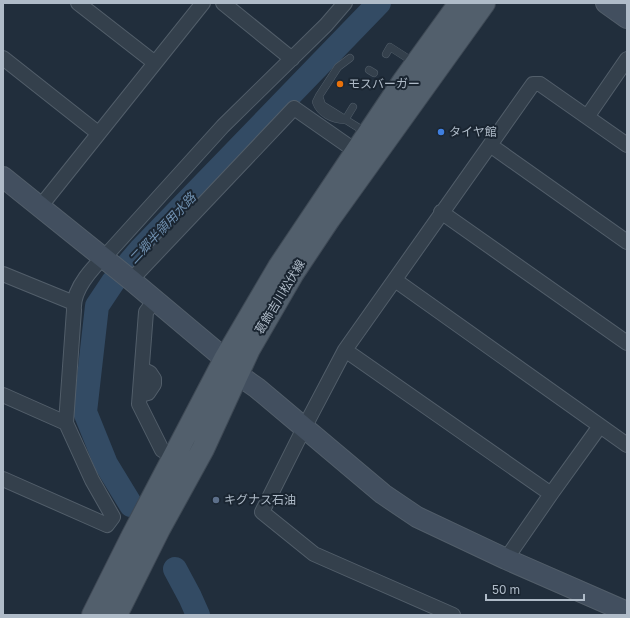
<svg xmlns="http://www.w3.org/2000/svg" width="630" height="618" font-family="'Golos Text','Noto Sans JP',sans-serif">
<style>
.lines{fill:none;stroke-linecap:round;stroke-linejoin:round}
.river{stroke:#334b64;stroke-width:24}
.lane-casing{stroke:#525e6a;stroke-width:8}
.street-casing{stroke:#525e6a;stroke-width:16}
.secondary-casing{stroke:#525e6a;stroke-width:22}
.primary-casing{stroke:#3e4955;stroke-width:24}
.lane{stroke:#34404c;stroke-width:7}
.street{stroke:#34404c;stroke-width:14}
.secondary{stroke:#424f5f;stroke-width:20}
.primary{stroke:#525f6c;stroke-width:22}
.food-dot{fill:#e8710a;stroke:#1a2531;stroke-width:1.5}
.shop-dot{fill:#3f7fe0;stroke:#1a2531;stroke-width:1.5}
.service-dot{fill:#5c6f8a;stroke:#1a2531;stroke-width:1.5}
.labels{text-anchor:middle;stroke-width:4;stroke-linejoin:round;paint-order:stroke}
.poi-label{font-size:12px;fill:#afbbc8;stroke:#1a2531;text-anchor:start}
.street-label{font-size:12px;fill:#afbbc8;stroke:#1a2531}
.water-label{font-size:13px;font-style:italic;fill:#6e8ead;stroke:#1a2531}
</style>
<rect width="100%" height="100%" fill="#212e3c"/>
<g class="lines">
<path class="river" d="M131 505 106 464 85 412 97 306 113 282 141 249 379 3
M175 569 190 597 198 615"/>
<g class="lane-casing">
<path id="lane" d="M386 54 390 47 415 63
M350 58 338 67 319 96 322 105 367 133
M369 70 374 73
M319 96 316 102C320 113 332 120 345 120
M345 120 353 107"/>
</g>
<g class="street-casing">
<path id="street" d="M78 3 155 63
M223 3 292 59
M3 58 98 133
M587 117 627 59
M490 145 627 242
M40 207 203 3
M441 212 627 343
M3 274 74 303
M131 280 294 108 357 152
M395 280 627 445
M155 300 146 312 139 404 162 450 173 456
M345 350 551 494
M3 395 66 423
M140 395 148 393 154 384V379L150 373 142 369
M3 479 107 525 113 517 92 480 66 423 74 310C72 288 95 265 110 251L223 126 326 25 345 3
M506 559 551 494 600 426
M453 615 314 554 262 512 304 428 345 350 533 84H540L627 145"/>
</g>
<g class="secondary-casing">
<path id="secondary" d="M606 3 627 18
M3 177 131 280 225 359
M237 374 257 388 383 494 417 517 506 559 627 612"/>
</g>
<g class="primary-casing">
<path id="primary" d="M93 615 132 537 225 359 279 267 403 82 460 3
M116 615 159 529 203 449 249 349 293 273 329 219 484 3"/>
</g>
<use href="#lane" class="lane"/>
<use href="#street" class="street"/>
<use href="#secondary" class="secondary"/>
<use href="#primary" class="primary"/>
</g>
<circle class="food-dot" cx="340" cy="84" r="4"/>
<circle class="shop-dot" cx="441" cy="132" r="4"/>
<circle class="service-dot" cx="216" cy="500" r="4"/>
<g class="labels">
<g class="poi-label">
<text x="348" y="88">モスバーガー</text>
<text x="449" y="136">タイヤ館</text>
<text x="224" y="504">キグナス石油</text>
</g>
<g class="street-label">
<text transform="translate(280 297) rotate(-59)" y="4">葛飾吉川松伏線</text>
</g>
<g class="water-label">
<text transform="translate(162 228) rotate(-47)" y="5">二郷半領用水路</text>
</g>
</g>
<rect width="630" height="618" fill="none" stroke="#afbbc8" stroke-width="8"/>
<path d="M486 594v6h98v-6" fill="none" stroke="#afbbc8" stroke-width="2"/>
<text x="492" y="594" font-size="12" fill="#afbbc8" stroke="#1a2531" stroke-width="3" paint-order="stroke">50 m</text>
</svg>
